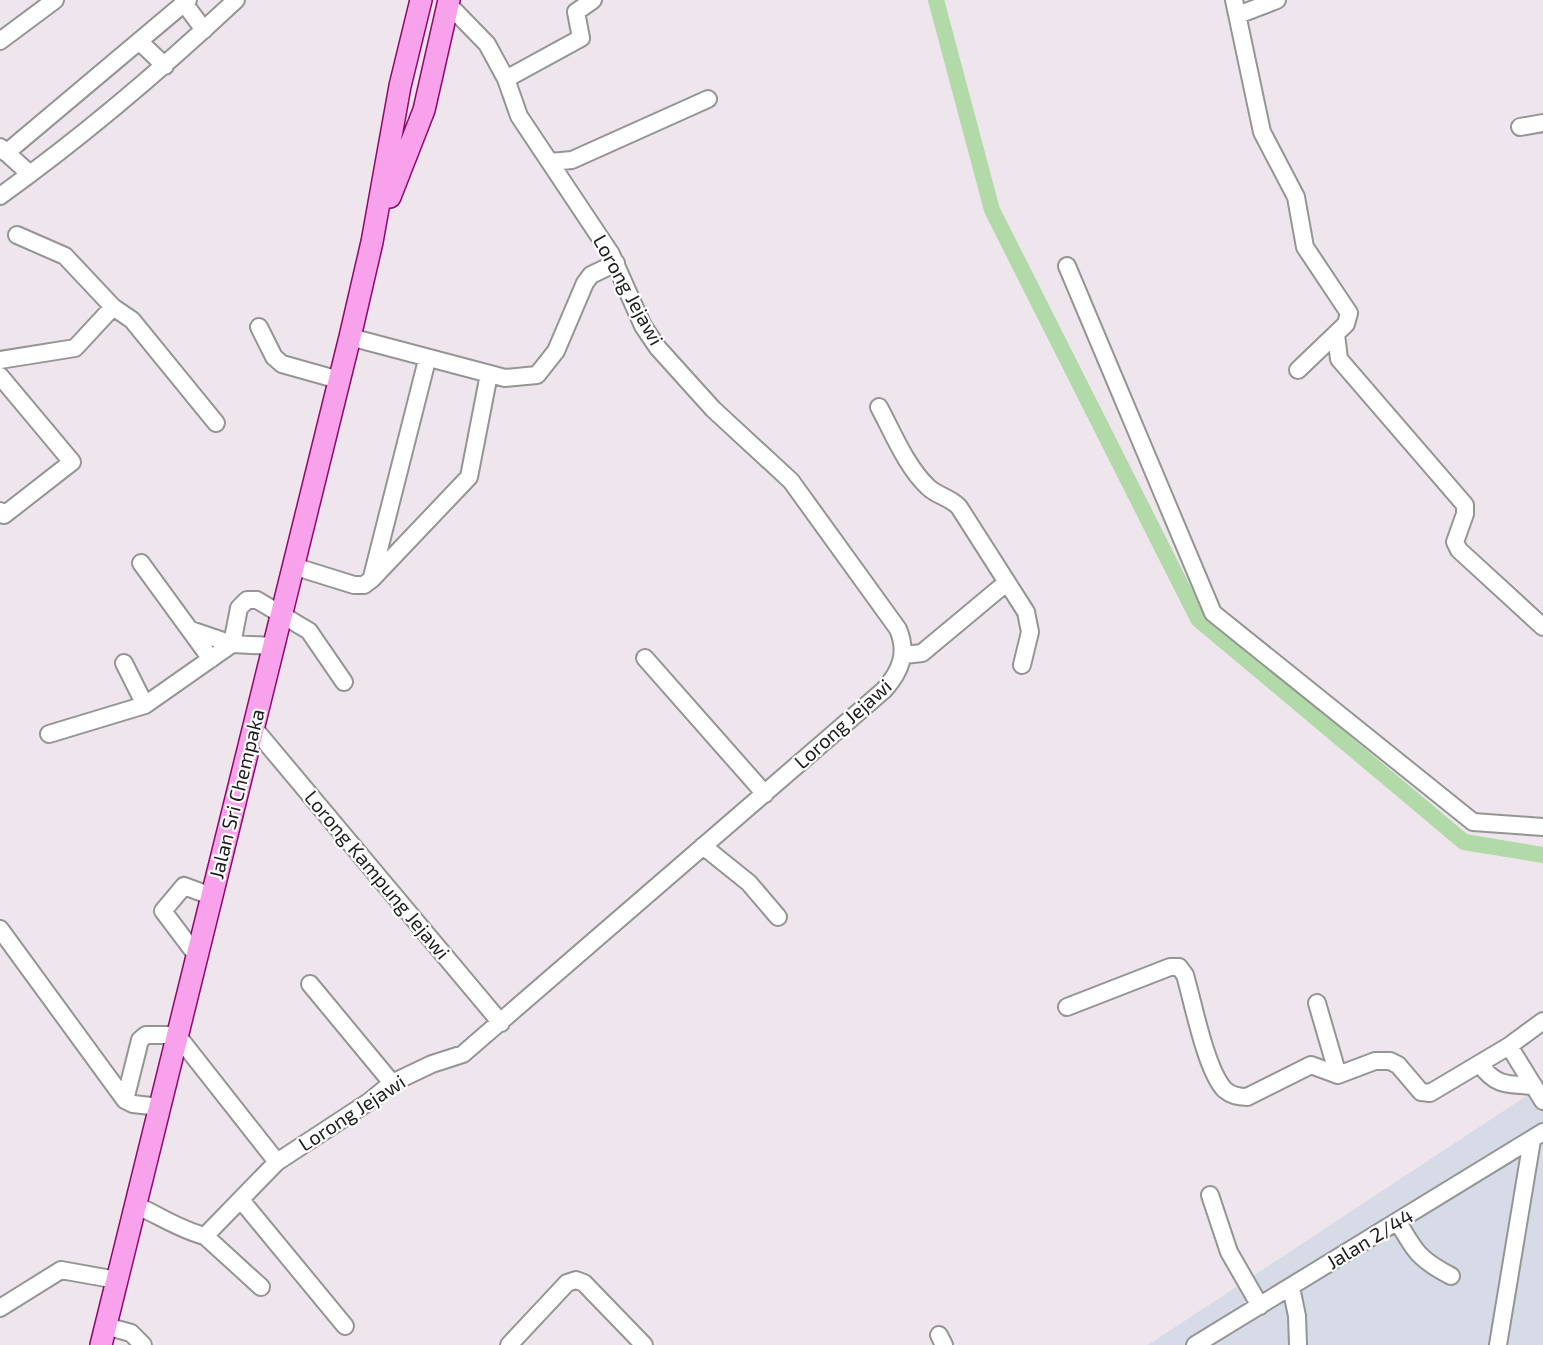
<svg xmlns="http://www.w3.org/2000/svg" width="1543" height="1345" font-family="'Exo 2',sans-serif">
<style>
.industrial{fill:#d7dbe7}
.lines{fill:none;stroke-linecap:round;stroke-linejoin:round}
.canal{stroke:#b1daa8;stroke-width:16}
.minor-casing{stroke:#959595;stroke-width:20}
.major-casing{stroke:#90086e;stroke-width:24}
.minor{stroke:#fff;stroke-width:16}
.major{stroke:#f7a2ea;stroke-width:21}
.labels{text-anchor:middle;stroke-width:4.5;stroke-linejoin:round;paint-order:stroke}
.street-label{font-size:20px;fill:#1e1e1e;stroke:#fff}
</style>
<rect width="100%" height="100%" fill="#efe5ec"/>
<path class="industrial" d="M1543 1085V1345H1148Z"/>
<g class="lines">
<path class="canal" d="M936 0 992 210 1198 619 1464 842 1543 855"/>
<g class="minor-casing">
<path id="minor" d="M1234 0 1262 132 1296 197 1305 247 1349 313 1346 324 1298 370
M184 3 204 30
M1238 15 1277 0
M0 41 55 0
M139 41 165 66
M506 79 581 38 576 12 593 0
M1520 127 1543 123
M0 147 30 174
M6 153 188 0
M550 162 572 160 708 99
M0 196C84 136 161 70 236 0
M17 235 65 256 113 307 132 320 216 423
M1067 266 1213 613 1473 822 1543 827
M259 327 274 357 282 364 339 380
M1336 334 1339 359 1465 505V514L1455 542 1459 550 1543 627
M350 337 505 378 537 375 556 351 585 283 591 275 616 263
M0 360 75 348 113 307
M0 376 72 462 4 515 0 511
M879 407C893 433 906 466 928 487 937 496 950 497 959 507L1026 612 1030 632 1022 665
M141 563 211 659
M293 566 354 585H364L372 579 469 477 489 374
M372 577 427 360
M191 630 232 644 239 608 247 600H257L309 631 344 682
M904 655 922 653 1006 583
M645 658 765 794
M124 663 145 705
M253 727 501 1023
M49 734 145 705 232 644 273 646
M703 846 749 883 778 917
M0 929 125 1100 133 1104 160 1107
M197 956 163 911 184 886 211 896
M310 984 392 1083
M1317 1003 1338 1075
M1067 1007 1170 967H1179L1185 975C1193 1002 1206 1071 1225 1090 1232 1096 1239 1097 1247 1097L1311 1065 1338 1075 1375 1061H1390L1398 1065 1421 1092 1430 1093 1509 1046 1543 1021
M1509 1046 1543 1101
M1480 1064C1496 1087 1508 1084 1534 1086
M125 1100 140 1040 146 1035H177L277 1162
M1210 1195 1229 1252 1260 1306
M241 1200 345 1326
M135 1205C159 1215 180 1230 205 1236L277 1162 370 1101 392 1083 432 1064 463 1054 884 690C901 671 908 653 898 629L791 481 713 409 658 348 643 326 611 254 519 116 506 79 487 44 448 4
M1398 1222C1415 1252 1420 1260 1451 1276
M205 1236 261 1287
M1291 1287 1297 1316 1298 1345
M0 1308 61 1270 117 1280
M106 1326 131 1333 143 1345
M939 1335 944 1345
M509 1345 567 1283 576 1280 584 1283 644 1345
M1195 1345 1543 1132
M1498 1345 1532 1140"/>
</g>
<g class="major-casing">
<path id="major" d="M390 197 424 110 449 0
M101 1345 350 337 372 242 400 86 421 0"/>
</g>
<use href="#minor" class="minor"/>
<use href="#major" class="major"/>
</g>
<g class="labels">
<g class="street-label">
<text transform="translate(628 290) rotate(61)" y="7">Lorong Jejawi</text>
<text transform="translate(843 724) rotate(-42)" y="7">Lorong Jejawi</text>
<text transform="translate(237 794) rotate(-76)" y="7">Jalan Sri Chempaka</text>
<text transform="translate(377 875) rotate(50)" y="7">Lorong Kampung Jejawi</text>
<text transform="translate(352 1113) rotate(-33)" y="7">Lorong Jejawi</text>
<text transform="translate(1370 1239) rotate(-31)" y="7">Jalan 2/44</text>
</g>
</g>
</svg>
